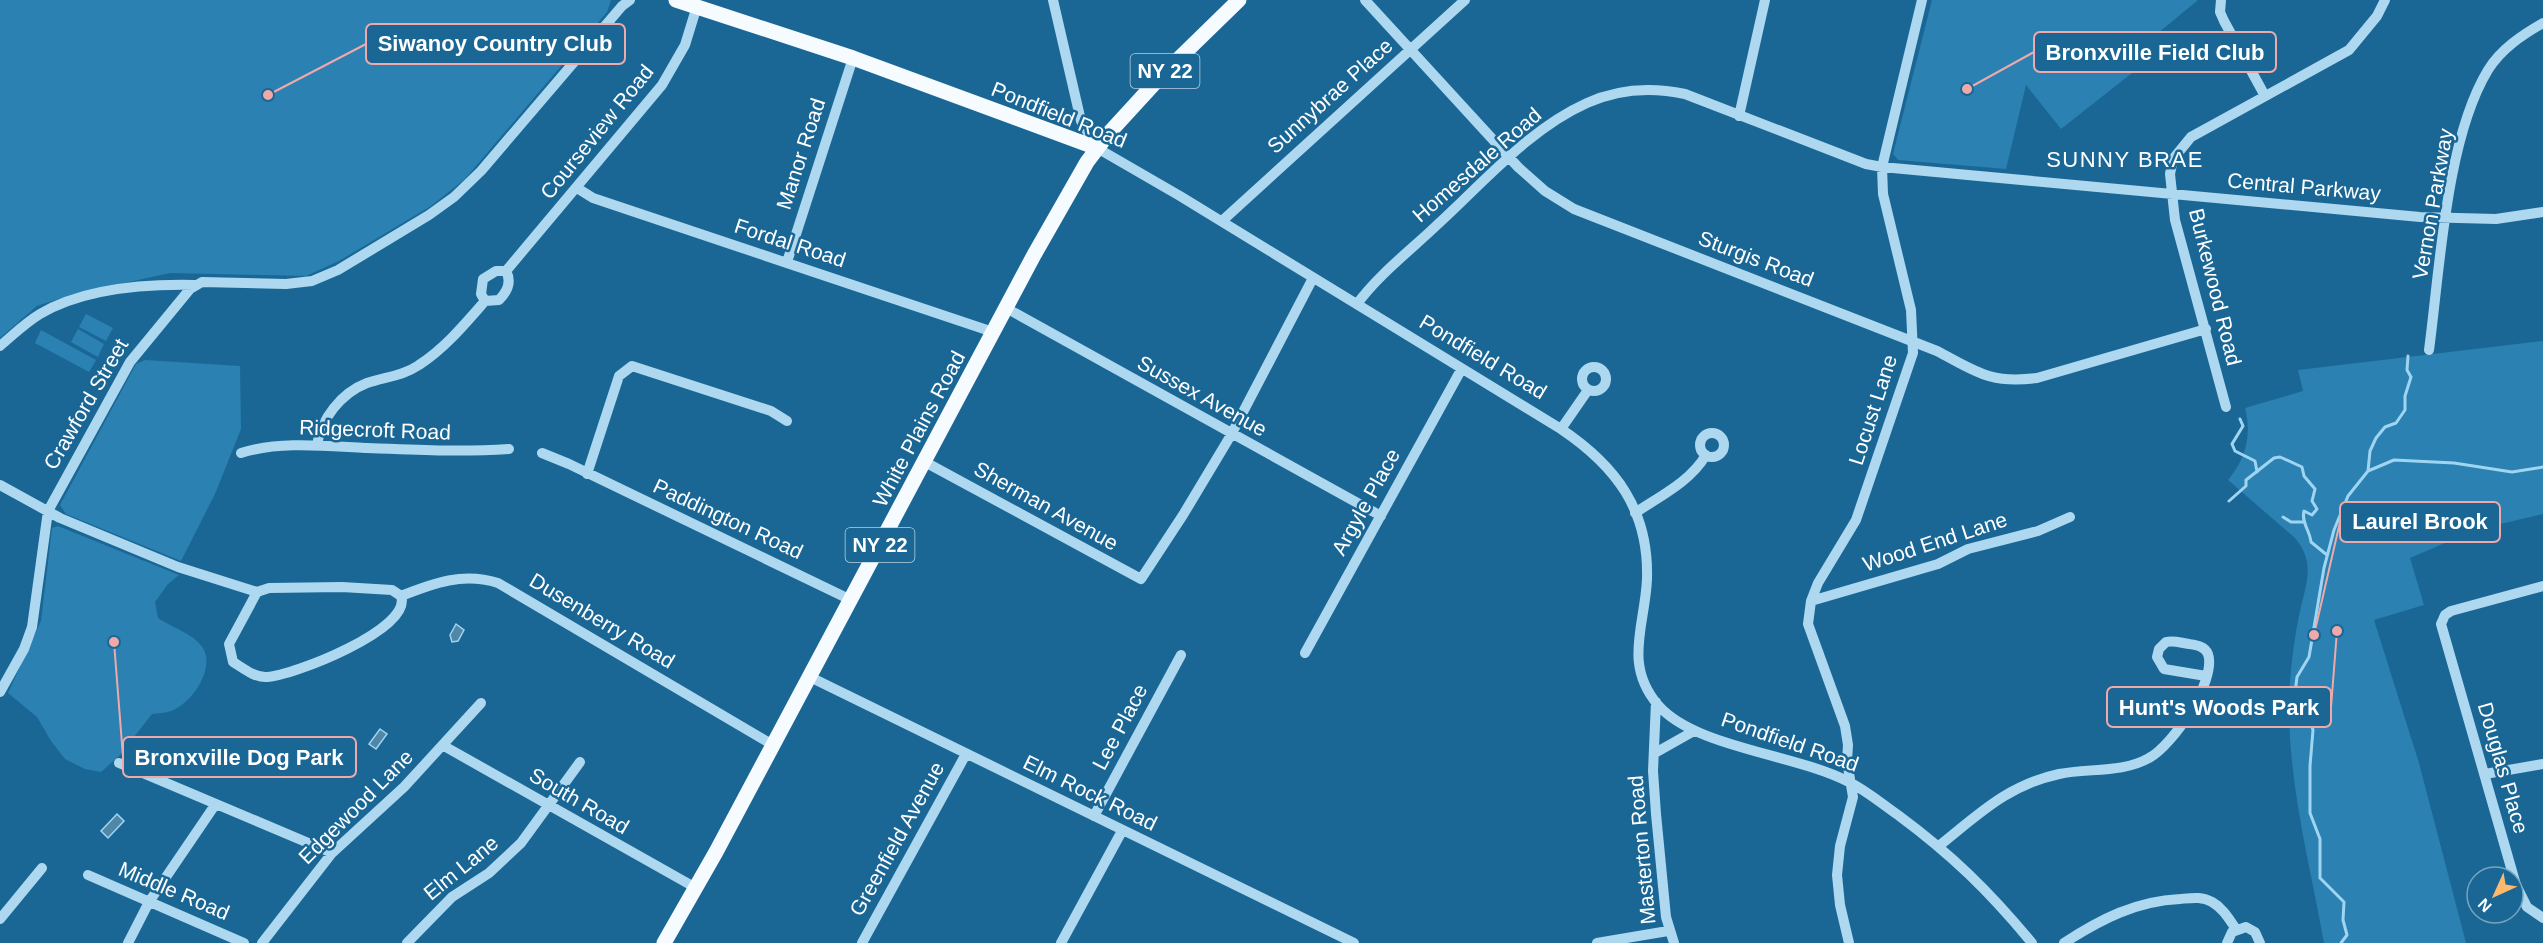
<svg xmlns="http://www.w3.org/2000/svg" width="2543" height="943" font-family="Arial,sans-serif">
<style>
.green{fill:#2a81b2}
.water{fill:#5187a6;stroke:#a0d5f2;stroke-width:1.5}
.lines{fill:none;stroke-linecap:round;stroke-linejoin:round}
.stream{stroke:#a0d5f2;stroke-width:3}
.minor{stroke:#add8f0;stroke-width:10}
.major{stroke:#f6fbff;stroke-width:15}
.labels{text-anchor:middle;stroke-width:5;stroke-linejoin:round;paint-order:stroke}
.shield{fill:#1a6796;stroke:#bad1e0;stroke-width:1.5}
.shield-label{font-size:20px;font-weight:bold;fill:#fff}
.street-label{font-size:21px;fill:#fff;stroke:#1a6796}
.neighbourhood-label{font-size:22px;letter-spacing:1.5px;fill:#fff;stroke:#1a6796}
.leader{fill:none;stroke:#efa9a9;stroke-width:2}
.callout-dot{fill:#efa9a9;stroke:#1a6796;stroke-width:2}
.callout{fill:#1a6796;stroke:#efa9a9;stroke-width:2}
.callout-label{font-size:22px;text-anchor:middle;font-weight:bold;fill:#fff}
</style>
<rect width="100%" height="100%" fill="#1a6796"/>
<path class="green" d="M0 0H611L607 12 465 179 431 206 339 261 306 276 170 273 70 295 37 306 0 338Z
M1932 0H2198L2157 34 2165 47 2061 129 2026 85 2006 169 1898 160 1893 154Z
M86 314 113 328 106 341 79 327Z
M78 329 104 344 98 357 71 342Z
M41 330 96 360 89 372 35 343Z
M2543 341V514L2475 530 2410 558 2424 605 2374 620 2419 763 2466 943H2324C2308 853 2282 762 2291 670 2293 652 2295 634 2299 616 2305 586 2317 564 2295 538L2228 480C2246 459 2252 435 2245 408L2303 391 2298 370Z
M145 360 240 366 241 429 215 494 181 561 66 514 60 505 136 364Z
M58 526 179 575 168 584 155 602 158 618C172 628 196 634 204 650 214 671 191 704 171 711 165 713 158 713 152 714L119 756 101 772 85 769 65 759 51 741 37 717 8 693 41 621 52 528Z"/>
<path class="water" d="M456 624 464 630 458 641 452 642 450 635Z
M380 729 387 734 376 749 369 744Z
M117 814 124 821 108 838 101 831Z"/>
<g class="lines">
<path class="stream" d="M2240 419 2243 426 2232 444 2235 451 2255 461 2257 472
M2368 471 2370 451 2376 438 2385 427 2396 423 2405 410V396L2411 377 2407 370 2408 356
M2229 501 2246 486V480L2274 458 2280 457 2302 467 2304 476 2315 489 2312 501 2317 509 2312 515 2304 511C2301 522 2310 531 2311 542L2327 555
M2283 517 2291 522H2304
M2341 943 2347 935 2343 920 2344 902 2320 878V839L2310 813V766L2313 730 2307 711 2299 704 2295 693 2297 677 2309 657 2324 568 2334 530 2348 496 2368 471 2394 460 2454 463 2512 472 2543 467"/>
<path class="minor" d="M1053 0 1081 121 1097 148 1180 196 1561 429C1616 466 1649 510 1647 579 1645 626 1623 664 1658 705 1695 748 1796 754 1849 782 1867 791 1882 804 1898 815 1952 855 1989 891 2032 943
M1365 0 1518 167 1545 191 1574 209 1937 351C1977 372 1990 384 2037 378L2206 329
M2221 0 2220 12 2224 21 2265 96
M1739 116 1765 0
M577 188 593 198 993 332
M1222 221 1465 0
M787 262 853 58
M496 271H506C512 282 507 292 499 300L485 301 481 294 483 279Z
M506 271 662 85 685 45 697 6
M1357 304C1379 274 1411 250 1438 224 1484 182 1529 129 1587 103 1618 89 1652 87 1685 94L1866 164 1882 167 2420 217 2496 219 2543 212
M1006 308 1381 516
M0 346C13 335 25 323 40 314 83 289 145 284 194 285
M2429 350C2440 268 2446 139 2488 70 2501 49 2522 35 2543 23
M1582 379a12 12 0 1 1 24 0a12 12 0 1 1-24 0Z
M2226 407 2175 220 2170 174 2173 159 2191 137 2349 50 2377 16 2385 0
M1561 429 1588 390
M1700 445a12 12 0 1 1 24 0a12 12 0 1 1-24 0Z
M317 445C321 419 341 393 367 383 384 377 403 376 419 365 445 348 465 324 485 301
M241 453C279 441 325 446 365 448 414 450 461 452 509 449
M542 453 569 464 851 600
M925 462 1141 579 1183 515 1231 435 1313 278
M587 474 619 376 632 366 771 411 787 421
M0 485 60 518 178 567 257 592
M1635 513C1660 496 1690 482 1706 455
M2543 586 2451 611 2445 615 2441 624 2516 885 2527 907 2543 918
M342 587 392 590 401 596C413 629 292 676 267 677 255 678 243 668 233 662L229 644 257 592 269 588Z
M401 596C434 583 463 572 498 583L773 745
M1811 601 1938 564 1968 549 2038 531 2070 517
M1305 653 1461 370
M810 677 1354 943
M0 692 24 649 32 627 48 511 130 362 190 289 202 282 286 284 312 281 338 270 429 215 454 197 481 171 622 6 630 0
M1656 702 1653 771 1656 814 1666 917 1674 943
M444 746 696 888
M1655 753 1694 731
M119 763 332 853
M2485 774 2543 764
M1094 816 1181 655
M1939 846C1979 814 2008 785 2059 774 2088 768 2123 773 2149 758 2172 746 2217 681 2208 654 2205 646 2196 645 2189 644 2181 643 2174 640 2166 642L2159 649 2157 657 2164 669 2206 676
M88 875 244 943
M0 919 42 868
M128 943 149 902 215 805
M262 943 332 853 404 787 481 703
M407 943 452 897 489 873 521 843 580 762
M862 943 966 754
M1061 943 1122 831
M1597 943 1668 931
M1849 943 1840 905 1837 875 1840 846 1853 797 1847 761 1848 745 1845 726 1808 624 1811 601 1818 583 1856 520 1913 353 1911 310 1883 194 1882 167 1922 0
M2064 943C2101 919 2136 901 2180 899 2191 898 2202 896 2212 902 2223 908 2229 919 2236 929
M2227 943 2232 932 2246 927 2255 932 2260 943"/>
<path class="major" d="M676 0 853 58 1097 148
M664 943 716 852 1034 255 1087 162 1109 133 1164 73 1239 0"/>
</g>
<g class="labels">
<g class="shield">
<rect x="1130.5" y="54" width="69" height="34" rx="4.5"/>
<rect x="845.5" y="528" width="69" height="34" rx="4.5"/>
</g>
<g class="shield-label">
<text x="1165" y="78">NY 22</text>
<text x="880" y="552">NY 22</text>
</g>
<g class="street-label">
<text transform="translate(1330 96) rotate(-42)" y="7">Sunnybrae Place</text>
<text transform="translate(1059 115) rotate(22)" y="7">Pondfield Road</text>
<text transform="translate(597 132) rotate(-51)" y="7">Courseview Road</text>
<text transform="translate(801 154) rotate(-72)" y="7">Manor Road</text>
<text transform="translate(1477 165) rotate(-41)" y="7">Homesdale Road</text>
<text transform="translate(2304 187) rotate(5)" y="7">Central Parkway</text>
<text transform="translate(2433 204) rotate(-80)" y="7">Vernon Parkway</text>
<text transform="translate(790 243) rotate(18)" y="7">Fordal Road</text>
<text transform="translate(1756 259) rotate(21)" y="7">Sturgis Road</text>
<text transform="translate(2215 287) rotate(76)" y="7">Burkewood Road</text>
<text transform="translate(1483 357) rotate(31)" y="7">Pondfield Road</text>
<text transform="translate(1202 396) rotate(29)" y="7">Sussex Avenue</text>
<text transform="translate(86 404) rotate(-60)" y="7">Crawford Street</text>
<text transform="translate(1873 410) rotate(-72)" y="7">Locust Lane</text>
<text transform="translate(919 429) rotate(-62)" y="7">White Plains Road</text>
<text transform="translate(375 430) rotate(2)" y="7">Ridgecroft Road</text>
<text transform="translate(1366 502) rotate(-61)" y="7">Argyle Place</text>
<text transform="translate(1046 506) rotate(29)" y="7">Sherman Avenue</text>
<text transform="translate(728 519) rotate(25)" y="7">Paddington Road</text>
<text transform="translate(1935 542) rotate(-18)" y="7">Wood End Lane</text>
<text transform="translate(602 621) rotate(31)" y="7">Dusenberry Road</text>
<text transform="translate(1120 727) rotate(-62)" y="7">Lee Place</text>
<text transform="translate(1790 742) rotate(19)" y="7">Pondfield Road</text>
<text transform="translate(2503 768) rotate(74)" y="7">Douglas Place</text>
<text transform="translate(1090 793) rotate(26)" y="7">Elm Rock Road</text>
<text transform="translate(579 801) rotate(30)" y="7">South Road</text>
<text transform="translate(356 807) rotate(-45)" y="7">Edgewood Lane</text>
<text transform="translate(897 839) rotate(-61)" y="7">Greenfield Avenue</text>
<text transform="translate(1642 850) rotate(-95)" y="7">Masterton Road</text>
<text transform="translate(461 868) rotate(-39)" y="7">Elm Lane</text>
<text transform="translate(174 891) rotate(23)" y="7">Middle Road</text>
</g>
<g class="neighbourhood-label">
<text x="2125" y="167">SUNNY BRAE</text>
</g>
</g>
<path class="leader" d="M268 95L366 44M1967 89L2034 52M2314 635L2340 522M2337 631L2331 707M114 642L123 757"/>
<g class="callout-dot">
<circle cx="268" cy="95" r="6"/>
<circle cx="1967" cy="89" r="6"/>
<circle cx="2314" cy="635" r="6"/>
<circle cx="2337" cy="631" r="6"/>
<circle cx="114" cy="642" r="6"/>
</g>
<g class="callout">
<rect x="366" y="24" width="259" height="40" rx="6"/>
<rect x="2034" y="32" width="242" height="40" rx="6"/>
<rect x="2340" y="502" width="160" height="40" rx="6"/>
<rect x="2107" y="687" width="224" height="40" rx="6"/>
<rect x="123" y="737" width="233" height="40" rx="6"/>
</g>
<g class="callout-label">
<text x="495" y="51">Siwanoy Country Club</text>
<text x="2155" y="60">Bronxville Field Club</text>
<text x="2420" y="529">Laurel Brook</text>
<text x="2219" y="715">Hunt's Woods Park</text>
<text x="239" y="765">Bronxville Dog Park</text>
</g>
<g transform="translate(2495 895) rotate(225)"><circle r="28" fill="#1a6796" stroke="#76a4c0" stroke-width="1.5"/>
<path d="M0-4.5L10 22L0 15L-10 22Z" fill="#ffb96c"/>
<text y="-9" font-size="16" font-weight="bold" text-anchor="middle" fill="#ffffff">N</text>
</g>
</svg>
